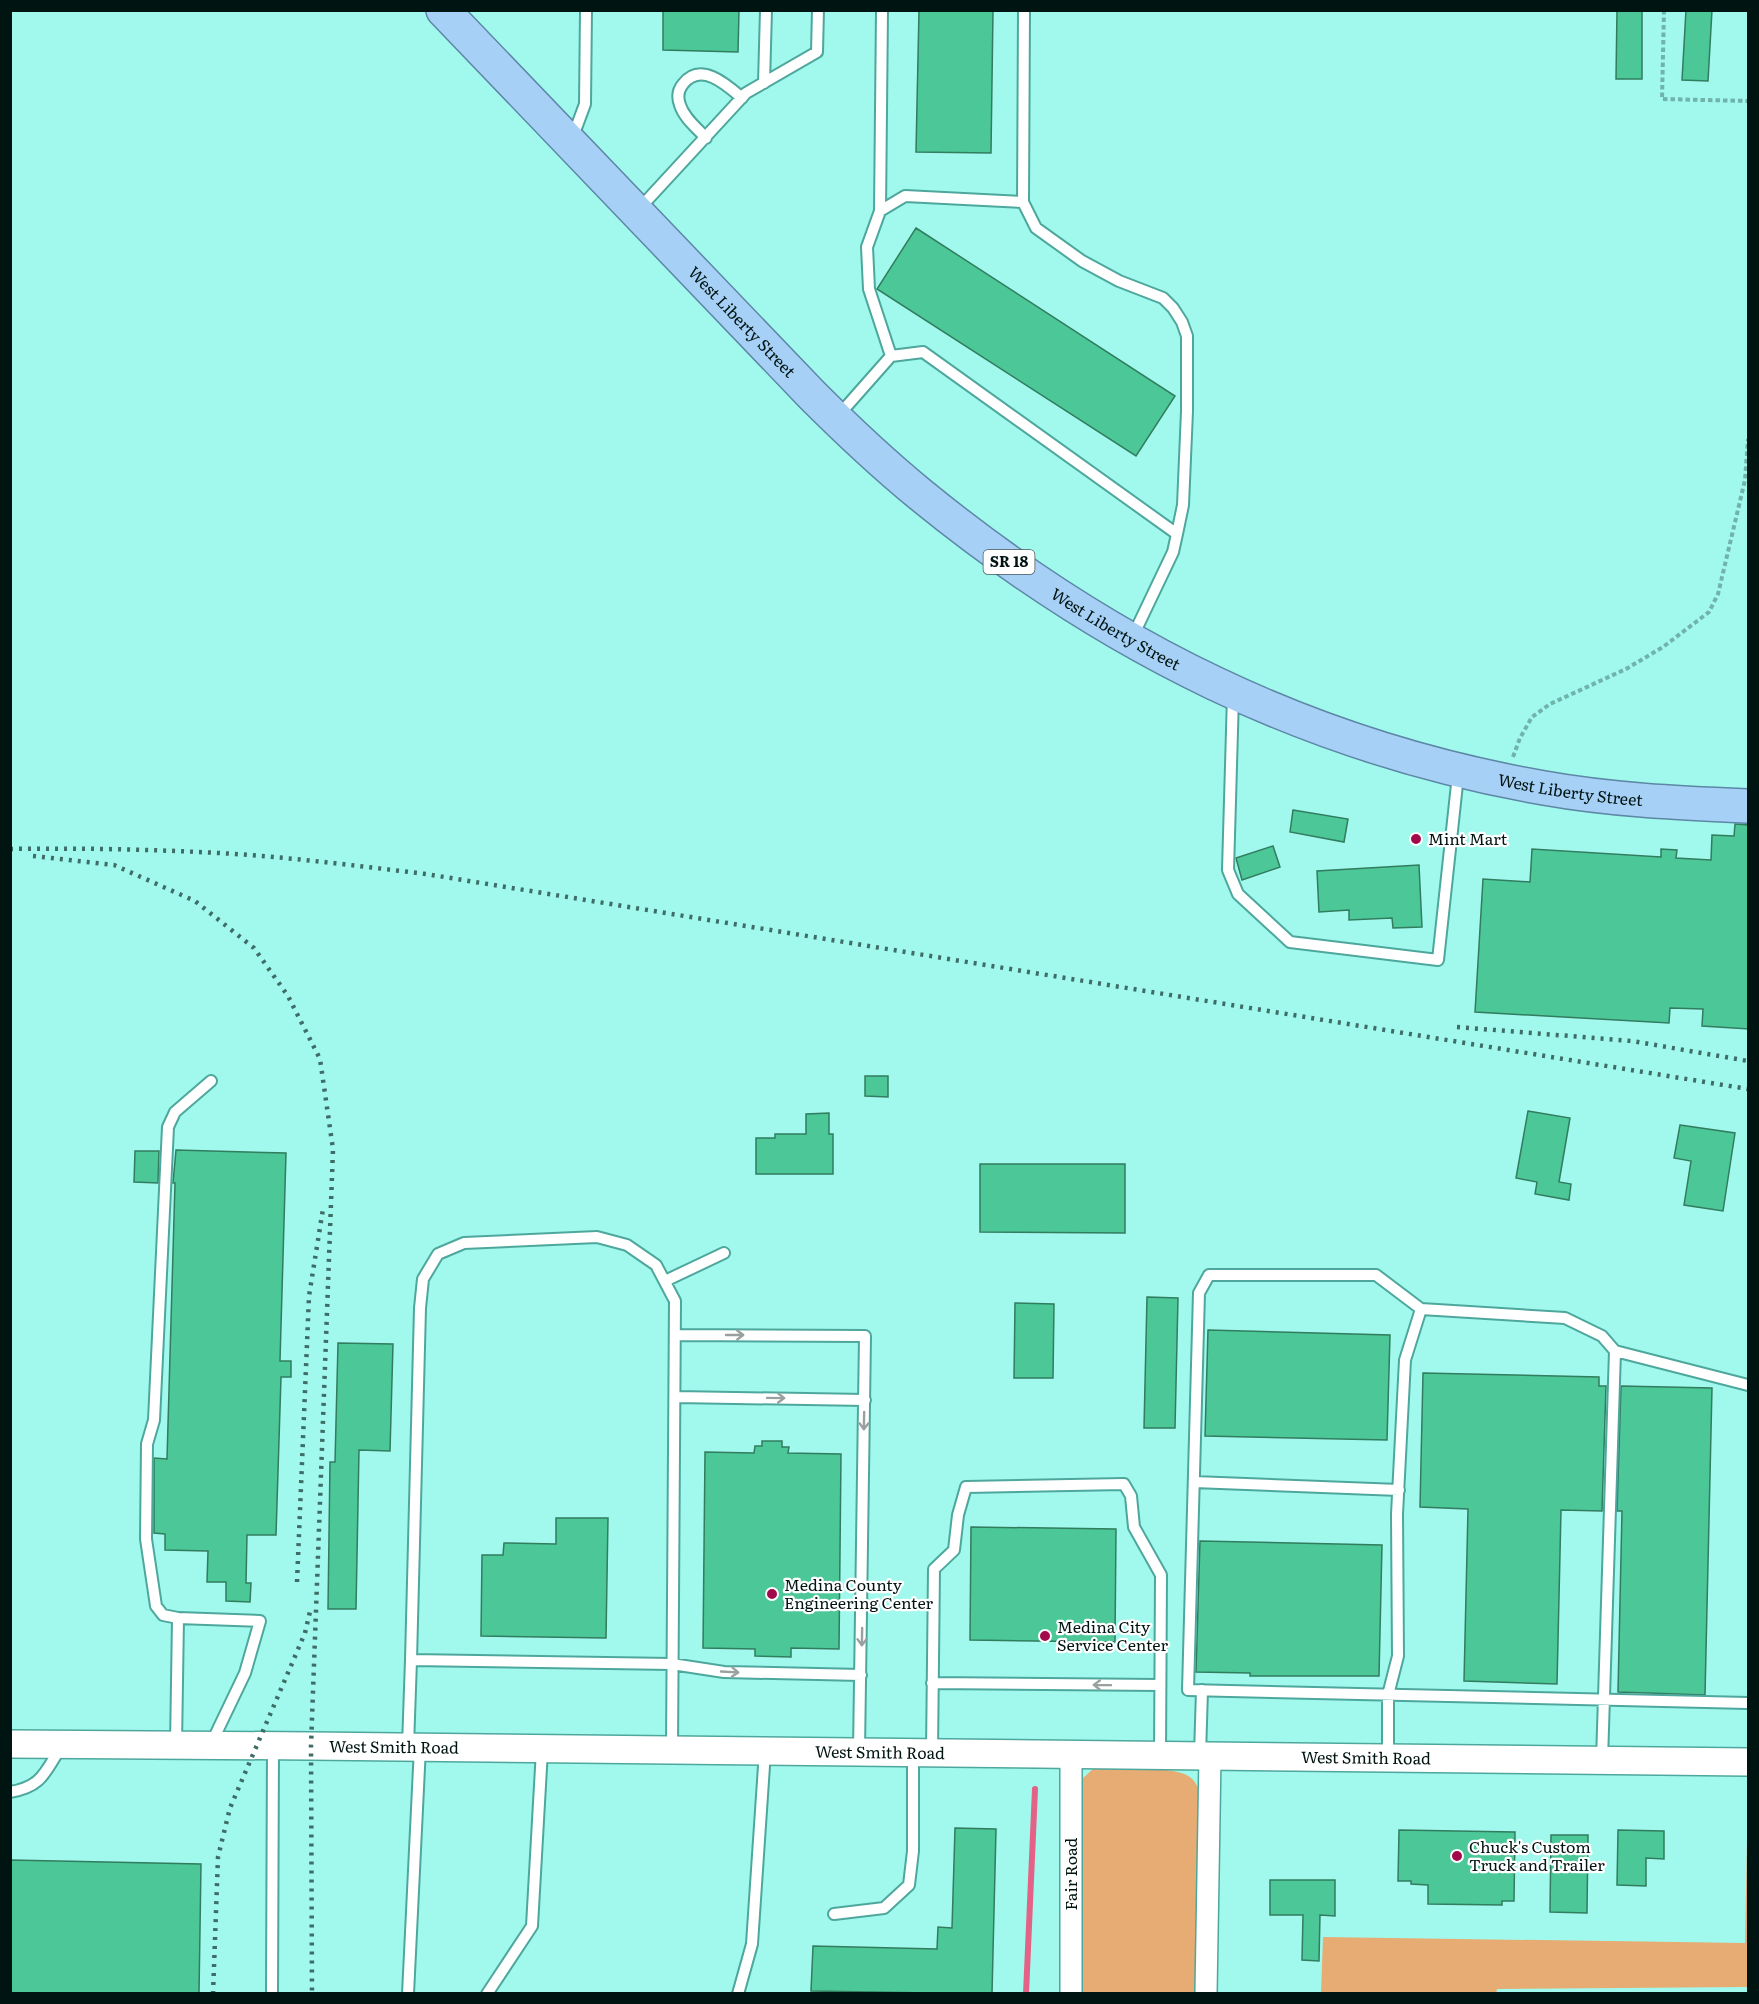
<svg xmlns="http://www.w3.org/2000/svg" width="1759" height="2004" font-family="Literata,serif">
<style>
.green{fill:#e6ac73}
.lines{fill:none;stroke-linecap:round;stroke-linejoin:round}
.stream{stroke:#e36387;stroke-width:6}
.building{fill:#4bc798;stroke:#327c5f;stroke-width:1.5}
.service-casing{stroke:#4ea79c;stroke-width:14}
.minor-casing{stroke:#4ea79c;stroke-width:24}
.tertiary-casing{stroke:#4ea79c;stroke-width:30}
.trunk-casing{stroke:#5d87a5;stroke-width:36}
.path{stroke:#70b3aa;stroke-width:4;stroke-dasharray:4.5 3;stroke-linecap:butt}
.service{stroke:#fff;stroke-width:10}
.minor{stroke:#fff;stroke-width:21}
.tertiary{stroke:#fff;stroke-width:27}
.trunk{stroke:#a6d0f6;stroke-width:33}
.rail{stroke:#3e6c66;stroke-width:4.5;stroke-dasharray:3 6;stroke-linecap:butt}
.oneway{stroke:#99a1a0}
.poi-dot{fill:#a20a4b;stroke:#fff;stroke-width:2}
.labels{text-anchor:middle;stroke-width:4.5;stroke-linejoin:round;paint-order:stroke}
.shield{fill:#fff;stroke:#4c5a58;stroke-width:1.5}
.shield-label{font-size:15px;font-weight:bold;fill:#001411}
.street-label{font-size:16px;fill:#001411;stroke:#fff}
.poi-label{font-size:16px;fill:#001411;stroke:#fff;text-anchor:start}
</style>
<rect width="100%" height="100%" fill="#a1f9ed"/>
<path class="green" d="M1094 1768C1115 1768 1178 1765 1191 1778 1196 1782 1198 1788 1200 1794L1196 1993 1081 1994 1080 1798 1082 1779Z
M1748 1788V1987L1497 1989 1496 1994 1321 1993 1323 1937 1745 1943Z"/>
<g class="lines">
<path class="stream" d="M1026 1994 1035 1789"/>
</g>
<path class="building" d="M663 10H739L738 52 663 50Z
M919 10H993L991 153 916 152Z
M1617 10H1642V79H1616Z
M1686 10H1712L1708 81 1682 80Z
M916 228 1175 396 1136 456 877 289Z
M1293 810 1348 819 1344 842 1290 832Z
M1735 824 1749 825V1029L1702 1026 1703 1009 1670 1008 1669 1023 1475 1012 1483 879 1530 882 1532 849 1661 857V849L1677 850 1676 858 1711 860 1712 835 1734 836Z
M1273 846 1280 867 1242 880 1236 858Z
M1419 865 1422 927 1393 928 1392 918 1349 920V910L1319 912 1317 871Z
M865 1076H888V1097L865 1096Z
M1528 1111 1570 1118 1559 1182 1571 1184 1569 1200 1535 1194 1537 1182 1516 1178Z
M829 1113V1134H833V1174H756V1138H775V1134H806V1114Z
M1680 1125 1735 1133 1723 1211 1684 1205 1691 1161 1674 1158Z
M176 1150 286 1153 280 1361H291V1377H281L276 1535H247L246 1583H251L250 1602 226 1601V1582H207L208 1551 165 1550V1534L154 1533V1458L167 1459 175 1183H173Z
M135 1151H159L158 1183 134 1182Z
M980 1164H1125V1233L980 1232Z
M1147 1297 1178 1298 1175 1428H1144Z
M1015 1303 1054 1304 1053 1378H1014Z
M1208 1330 1390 1335 1387 1440 1205 1436Z
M338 1343 393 1344 390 1451 359 1450 356 1609H328L330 1462H335Z
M1423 1373 1599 1377V1386H1606L1602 1511 1561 1510 1557 1684 1464 1681 1468 1509 1420 1507Z
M1621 1386 1712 1388 1705 1695 1618 1692 1622 1511H1617Z
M762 1441H782V1447H789L788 1453 841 1454 839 1649 791 1648V1657L755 1656V1649L703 1648 705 1452 754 1453 755 1446H762Z
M556 1518H608L606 1638 481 1636 482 1555H503L504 1543 556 1544Z
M971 1527 1116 1529 1115 1642 970 1640Z
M1200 1541 1382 1545 1379 1676H1250V1673L1196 1672Z
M955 1828 996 1829 992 1994 811 1991 813 1946 937 1949 938 1927 952 1928Z
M1399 1830 1515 1832 1514 1901H1502V1905L1428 1904V1885L1411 1884V1881H1398Z
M1618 1830 1664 1831V1859L1646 1858V1886L1617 1885Z
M1551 1835H1588L1587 1913 1550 1912Z
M10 1860 201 1864 199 1994H10Z
M1270 1880H1335V1916L1320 1915 1319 1961 1302 1960 1303 1915H1270Z"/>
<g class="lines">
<g class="service-casing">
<path id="service" d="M882 10 880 211 867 247 869 289 891 356
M764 83 766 10
M706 138C697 128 684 118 680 105 677 97 678 90 683 84 701 61 727 85 742 98
M572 139 585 104 586 10
M1023 202 1036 228 1082 261 1119 281 1163 298 1173 308 1182 322 1187 336V411L1183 505 1177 534
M639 209 746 93 817 52 818 10
M880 211 905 196 1023 202 1024 10
M838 416 891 356 923 352 1177 534 1173 552 1132 638
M1233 696 1228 870 1238 894 1290 942 1438 960 1458 775
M665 1281 724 1253
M676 1335 865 1336 859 1751
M1615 1351 1748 1385
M676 1397 865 1400
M1194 1482 1399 1490
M178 1618 163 1615 156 1606 146 1539 147 1444 154 1420 168 1127 175 1112 211 1081
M411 1660 420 1308 423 1279 438 1254 464 1243 597 1237 627 1245 656 1265 675 1301 672 1749
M932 1683 1160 1685
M176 1745 178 1618 260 1621 245 1673 211 1744
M408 1746 411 1660 672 1664 724 1672 861 1675
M932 1752 934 1569 954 1550 958 1515 966 1487 1124 1484 1131 1496 1134 1527 1161 1575 1160 1755
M1200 1755 1202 1690
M1388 1757V1695L1398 1656 1397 1514 1405 1360 1421 1309
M1602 1760 1615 1351 1602 1336 1565 1318 1421 1309 1376 1275H1209L1199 1293 1188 1690 1748 1703
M10 1792C42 1787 45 1772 61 1747
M834 1914 884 1908 909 1885 913 1851V1752
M272 1994 273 1746
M408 1994 420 1747
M487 1994 532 1926 542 1750
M738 1994 752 1944 765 1751"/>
</g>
<g class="minor-casing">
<path id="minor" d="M1071 1754V1994
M1206 1994 1210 1756"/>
</g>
<g class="tertiary-casing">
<g id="tertiary">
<path id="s1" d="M10 1744 311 1746 1748 1762"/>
</g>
</g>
<g class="trunk-casing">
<g id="trunk">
<path id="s2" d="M443 10 812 395C847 430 883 464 921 495 1106 646 1308 747 1544 788 1611 800 1680 803 1748 806"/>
</g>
</g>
<path class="path" d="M1664 10 1662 99 1748 101
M1513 757 1520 738 1532 717 1550 704 1626 669 1663 647 1709 612 1718 594 1745 480 1748 439"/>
<use href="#service" class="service"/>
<use href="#minor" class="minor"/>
<use href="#tertiary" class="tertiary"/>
<use href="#trunk" class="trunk"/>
<path class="rail" d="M10 849C73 848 136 849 198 852 274 855 350 865 426 874L1748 1089
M33 856 114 865 195 901 254 948 288 996 320 1059 333 1149 311 1746 312 1994
M1457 1027 1632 1041 1748 1061
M297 1582 309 1296 323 1209
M213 1994 218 1857 230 1808 305 1633 311 1607"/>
</g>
<defs><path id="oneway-shaft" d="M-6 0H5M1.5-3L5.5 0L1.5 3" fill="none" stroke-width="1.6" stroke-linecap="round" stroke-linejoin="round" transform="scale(1.5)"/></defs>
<g class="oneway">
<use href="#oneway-shaft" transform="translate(735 1335)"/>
<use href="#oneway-shaft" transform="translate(776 1398) rotate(1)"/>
<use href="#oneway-shaft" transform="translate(864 1421) rotate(91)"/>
<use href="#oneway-shaft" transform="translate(862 1637) rotate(91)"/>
<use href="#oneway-shaft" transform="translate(730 1672) rotate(3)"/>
<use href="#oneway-shaft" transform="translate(1102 1685) rotate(-179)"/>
</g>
<g class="poi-dot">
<circle cx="1416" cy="839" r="6"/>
<circle cx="772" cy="1594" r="6"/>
<circle cx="1045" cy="1636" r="6"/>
<circle cx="1457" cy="1856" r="6"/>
</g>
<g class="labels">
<rect class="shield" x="983.5" y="550" width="51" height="24" rx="4.5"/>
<g class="shield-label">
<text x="1009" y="567">SR 18</text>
</g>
<g class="street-label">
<text dy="6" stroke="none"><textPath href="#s2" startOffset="432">West Liberty Street</textPath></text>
<text dy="6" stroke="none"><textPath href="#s2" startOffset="918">West Liberty Street</textPath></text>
<text dy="6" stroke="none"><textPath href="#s2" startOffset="1404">West Liberty Street</textPath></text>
<text dy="6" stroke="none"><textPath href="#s1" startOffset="384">West Smith Road</textPath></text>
<text dy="6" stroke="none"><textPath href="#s1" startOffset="870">West Smith Road</textPath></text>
<text dy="6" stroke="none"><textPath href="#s1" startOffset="1356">West Smith Road</textPath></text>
<text transform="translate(1071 1874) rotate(-90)" y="6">Fair Road</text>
</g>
<g class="poi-label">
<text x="1428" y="845">Mint Mart</text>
<text x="784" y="1591">Medina County<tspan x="784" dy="18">Engineering Center</tspan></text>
<text x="1057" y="1633">Medina City<tspan x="1057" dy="18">Service Center</tspan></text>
<text x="1469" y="1853">Chuck's Custom<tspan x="1469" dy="18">Truck and Trailer</tspan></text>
</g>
</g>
<rect width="1759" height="2004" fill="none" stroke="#001411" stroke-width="24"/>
</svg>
